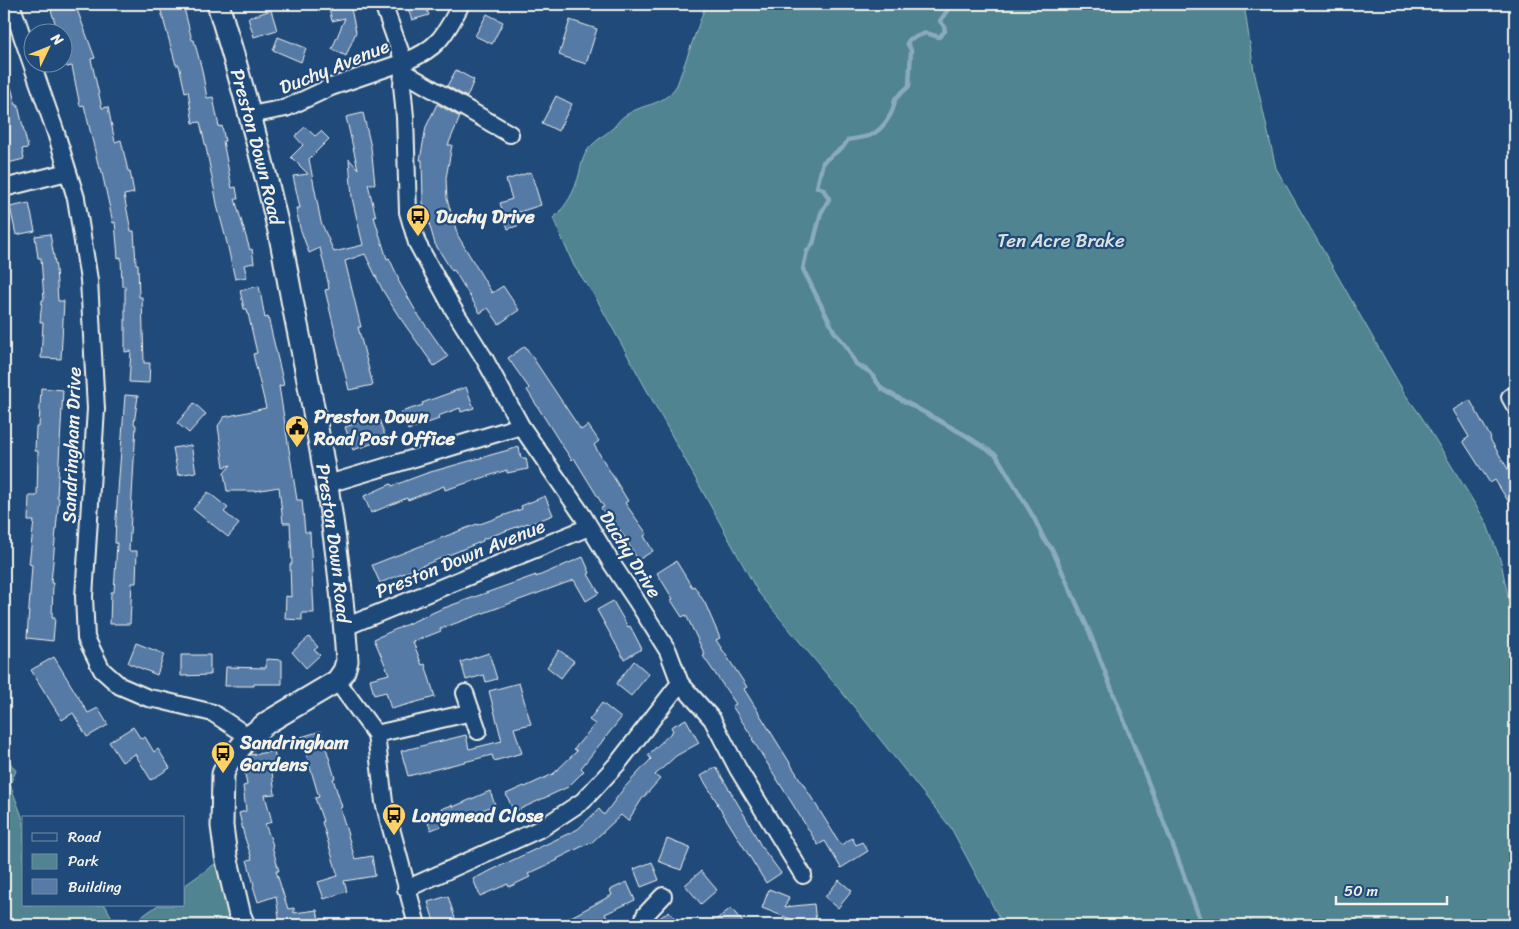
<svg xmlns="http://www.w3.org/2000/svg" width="1519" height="929" font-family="Sriracha,sans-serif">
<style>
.green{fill:#508490;stroke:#a2babc}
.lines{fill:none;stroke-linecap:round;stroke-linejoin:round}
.stream{stroke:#8aabbc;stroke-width:4.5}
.building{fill:#577aa6;stroke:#f4f1e8}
.minor-casing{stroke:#f4f1e8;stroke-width:20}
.tertiary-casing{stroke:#f4f1e8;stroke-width:25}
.minor{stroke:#1f4a7a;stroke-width:16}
.tertiary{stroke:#1f4a7a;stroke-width:21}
.labels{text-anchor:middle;stroke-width:4.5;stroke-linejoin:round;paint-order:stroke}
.street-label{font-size:19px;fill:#f4f1e8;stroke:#1f4a7a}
.poi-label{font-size:19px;font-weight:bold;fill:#f4f1e8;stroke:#1f4a7a;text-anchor:start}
.park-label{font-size:19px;fill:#dbe1db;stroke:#1f4a7a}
</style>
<rect width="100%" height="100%" fill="#1f4a7a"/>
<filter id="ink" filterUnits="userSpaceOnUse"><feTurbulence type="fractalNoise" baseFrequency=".02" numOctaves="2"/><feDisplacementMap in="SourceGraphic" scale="10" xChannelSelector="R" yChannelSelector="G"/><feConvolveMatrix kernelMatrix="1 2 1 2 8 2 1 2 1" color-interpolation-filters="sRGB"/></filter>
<g filter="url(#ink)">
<path class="green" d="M706 4H1244L1254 71 1276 168 1405 394 1421 416 1486 522 1501 562 1510 606 1515 609V925H1003L951 828 855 708 758 592 596 298 574 266 553 218C563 210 572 196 576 184 582 170 580 156 592 145 598 139 606 134 613 128 617 124 620 118 626 115 646 102 663 107 677 85Z
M4 754 16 771 10 784 24 822V905H105L116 925H4Z
M226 856 244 925H130L158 905H184V886Z"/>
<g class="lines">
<path class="stream" d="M949 4V8L940 21 944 26 945 31 939 37 926 33 910 39 907 43 911 50 909 86 895 99C894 112 884 129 871 135 867 137 853 139 848 140L843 147 823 162 817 187 823 189 829 199 821 213 813 244 807 251 803 269 835 333 845 344 856 364 870 372 882 389 965 435 996 455 1034 518 1044 539 1052 549 1089 631 1177 856 1202 925"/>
</g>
<path class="building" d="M49 4H75L95 58 91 59 102 108 108 107 115 142 121 140 128 171H130L134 193 124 195 131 231H134L136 264H138L139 297H142L144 363H150L149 383 129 382 131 351 125 352V286H122L121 257 118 258 115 222 113 223 101 168H99L84 105 80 106 72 66 67 67 62 52V32H58Z
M159 4H183L192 40H194L202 70 207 98 213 97 219 127 222 126 225 141H223L232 188 236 187 238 199H235L250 250 252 249 254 263 244 265 247 277 235 279 227 243 218 209 207 152 200 122 193 123 188 91 185 92 179 65H176Z
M328 4H350L356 32 346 56 332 49 345 18 332 21Z
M406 4H425L429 15 412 20Z
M271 10 277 30 254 37 248 18Z
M487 14 503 22 492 44 475 36Z
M570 20 597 29 586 64 559 55Z
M278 37 306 48 301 62 273 50Z
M456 70 474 80 467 97 447 86Z
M7 73 16 105H18L28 148 22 149 24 159 4 164V74Z
M556 96 572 104 558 131 542 123Z
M437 104 460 117 448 145H452L446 178 447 199 458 236 492 293 503 286 519 310 499 324 488 308 480 313 454 270 452 271 435 244 423 202 422 160H420L426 127Z
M363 113 371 147 375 184H368L376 217H374L387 259 389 258 399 279 398 280 417 313 448 357 434 366 398 315 383 291 365 254 345 261 361 327H358L373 385 349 390 325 290 329 289 328 282 320 248 309 253 300 228 296 208H300L293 176 308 174 291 157 303 145 295 136 305 127 315 136 321 131 329 139 309 159 321 222 334 252 363 245 352 198 349 159 358 169 346 117Z
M531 172 541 205 516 213 520 225 508 229 500 203 512 199 506 180Z
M29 203 35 231 16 235 10 207Z
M50 234 56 268 58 301H64L61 359 41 358 43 323 40 322 42 300H44L41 258H38L35 236Z
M259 286 265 318 268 317 284 385 279 386 297 500H302L305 532H310L314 613H302V620L285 619 286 596 291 597 290 564H292L290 523H283L279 487 255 491H227L224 473 231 465 224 467 218 426 224 417 266 408 253 354 257 353 247 309H244L240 290Z
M525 346 581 430 588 425 599 441 594 445 628 501 625 503 647 534 644 536 653 551 638 560 620 530 617 531 601 508 604 507 574 458 572 460 561 444 527 390 529 388 508 358Z
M466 387 474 408 461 412 460 408 438 416 439 419 408 430 401 412 423 405 422 403Z
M41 388 63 390 57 497 59 498 51 583H53L52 618H55L53 641 27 638 32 565 29 564 34 521H28L29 496H37L38 451H35L36 427H39Z
M125 395 138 396 134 424 136 425 129 551H137L136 583H132L130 624H110L111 592H114L117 543H115L116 518Z
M1470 400 1491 438 1490 439 1515 481V512L1495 480 1490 483 1463 441 1469 437 1453 410Z
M194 403 206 414 189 433 177 423Z
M378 416 386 439 353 450 345 427Z
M191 445 196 472 178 475 173 448Z
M519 447 521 458H526L528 469 507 473V470L445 490 444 486 408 500 407 498 371 513 364 496 391 484 392 486 427 473Z
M208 492 228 508 224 512 239 524 228 537 193 509Z
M545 496 553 515 528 525V523L483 539V541L380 583 372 565 477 524V525L522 509 521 506Z
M583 557 590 573 588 574 599 593 586 601 574 580 440 629 441 631 413 642 422 665 425 664 435 697 391 709 386 692 374 695 370 679 389 674 374 639 441 609 536 575V577Z
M676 561 692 587 694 586 705 603 720 638 716 640 747 687 744 689 841 845 852 838 856 845 862 842 868 851 841 868 825 841 818 845 752 739 753 738 732 706 736 704 703 656 705 655 686 615 682 617 671 600 673 599 657 573Z
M613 601 628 627 630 626 642 649 624 659 597 610Z
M309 637 318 647 314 650 320 655 306 668 292 652Z
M136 643 164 654 157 675 128 663Z
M559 650 574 661 561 678 547 667Z
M489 653 497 679 486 682 484 675 466 680 461 662Z
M181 655H210V675L181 676Z
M54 657 88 713 98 708 108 725 87 737 73 713 62 720 31 670Z
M266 659 282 660V684H254V686H225L226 667 266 668Z
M634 661 649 674 631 696 616 684Z
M519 683 531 724 514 728 522 753 494 761 492 755 408 776 401 751 466 735 469 749 502 741 489 691Z
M602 703 621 718 581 768 584 771 568 787 514 812 506 794 524 786 525 787 553 774 577 751 574 749 595 724 589 720Z
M686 719 699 743 676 756 655 775 660 779 642 799 628 821 621 815 590 844 589 843 557 859 558 860 528 874 530 877 509 887 508 884 480 896 473 879 578 829 599 809 604 815 624 788 651 759 648 755 673 731 671 727Z
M133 727 141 739 145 737 154 752 158 749 170 768 151 780 135 754 122 762 109 742Z
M321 731 335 778 333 779 342 807 340 808 355 859 372 856 375 876 344 881 347 891 324 899 318 882 338 876 322 822 323 821 315 798 319 797 301 737Z
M274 751 278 771 272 772 275 794 265 795 272 822 265 824 273 845 272 846 279 871H276L288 909 294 908V913L317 910 320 925H280L276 896 258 902 253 886 254 885 247 860 252 859 244 835 239 813 246 811 243 786 247 785 243 763 250 755Z
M716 767 745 816 761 846 781 873 766 883 717 804H718L701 776Z
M490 791 495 805 431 830 425 815 452 805 453 807Z
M667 839 690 848 681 870 658 861Z
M652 862 659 880 641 887 634 869Z
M701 871 717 890 701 904 685 885Z
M839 880 852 891 838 908 825 897Z
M627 882 635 900 605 914 608 920 599 925H556L612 895 610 890Z
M769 889 789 897 785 907 814 904 816 922 794 924 793 920 762 908Z
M448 896 457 925H435L428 902Z
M731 908 745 925H709Z
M669 911 680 925H652L653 923Z"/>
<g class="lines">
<g class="minor-casing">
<path id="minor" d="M11 4 56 133 76 198 89 280 96 409 84 597 86 638 102 670 120 686 148 698 160 700 213 713 249 737
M461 4C445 35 438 49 404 62L402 85 405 117 408 212 417 243 452 307 484 358 521 426 583 516 612 564 636 600 668 651 680 683 712 719 738 769 803 875
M403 72 510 134
M250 115 286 108 331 87 404 62 383 4
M4 188 67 172
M1510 397 1515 406
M328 484 521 426
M345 627 589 527
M337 681 376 734 384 802 417 925
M465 693 478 731
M376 734 472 712
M406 889 542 828 583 801 618 763 680 683
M642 925 645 915 663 896"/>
</g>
<g class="tertiary-casing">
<g id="tertiary">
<path id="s1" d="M218 4C241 79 261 154 279 231 285 260 290 291 296 320 319 433 340 546 347 661L344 671 337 681 268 722 249 737 228 762 223 774 222 826 226 856 240 916 244 925"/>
</g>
</g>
<use href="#minor" class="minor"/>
<use href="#tertiary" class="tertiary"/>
</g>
</g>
<defs>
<g id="bus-pin" transform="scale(1.25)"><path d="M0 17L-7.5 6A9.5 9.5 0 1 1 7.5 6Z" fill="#ffd166" stroke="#1f4a7a"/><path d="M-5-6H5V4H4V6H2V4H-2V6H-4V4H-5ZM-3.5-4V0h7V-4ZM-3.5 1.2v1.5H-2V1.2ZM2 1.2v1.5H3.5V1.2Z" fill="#111"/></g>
<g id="civic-pin" transform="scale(1.25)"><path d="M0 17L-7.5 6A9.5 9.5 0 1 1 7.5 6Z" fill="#ffd166" stroke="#1f4a7a"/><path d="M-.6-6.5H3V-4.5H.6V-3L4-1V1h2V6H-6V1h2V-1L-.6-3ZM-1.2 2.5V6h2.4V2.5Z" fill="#111"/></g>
</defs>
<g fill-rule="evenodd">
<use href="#bus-pin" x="418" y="216"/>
<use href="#civic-pin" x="297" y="427"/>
<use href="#bus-pin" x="223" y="753"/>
<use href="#bus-pin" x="394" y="815"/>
</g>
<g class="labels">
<g class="street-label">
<text transform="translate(334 66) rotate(-22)" y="7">Duchy Avenue</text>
<text dy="7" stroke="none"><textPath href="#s1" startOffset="148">Preston Down Road</textPath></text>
<text transform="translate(71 445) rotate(-88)" y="7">Sandringham Drive</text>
<text dy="7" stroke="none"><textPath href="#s1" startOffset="552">Preston Down Road</textPath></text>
<text transform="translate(631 554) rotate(58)" y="7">Duchy Drive</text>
<text transform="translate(460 558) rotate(-22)" y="7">Preston Down Avenue</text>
</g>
<g class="poi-label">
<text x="436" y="223">Duchy Drive</text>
<text x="314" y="423">Preston Down<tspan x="314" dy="22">Road Post Office</tspan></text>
<text x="240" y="749">Sandringham<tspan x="240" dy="22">Gardens</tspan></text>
<text x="412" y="822">Longmead Close</text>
</g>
<g class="park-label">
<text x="1061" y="247">Ten Acre Brake</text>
</g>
</g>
<rect width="1519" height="929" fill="none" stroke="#1f4a7a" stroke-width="20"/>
<rect x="10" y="10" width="1499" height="909" fill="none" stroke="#f4f1e8" stroke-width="2" filter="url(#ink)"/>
<rect x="22" y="816" width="162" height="90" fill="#1f4a7a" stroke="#748da6"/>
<rect x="32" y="833" width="25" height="8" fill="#1f4a7a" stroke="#748da6"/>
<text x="68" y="842" font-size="15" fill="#f4f1e8">Road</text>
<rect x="32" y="854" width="25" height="15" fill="#508490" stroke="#748da6"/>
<text x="68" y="866" font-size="15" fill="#f4f1e8">Park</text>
<rect x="32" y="879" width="25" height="15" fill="#577aa6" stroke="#748da6"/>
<text x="68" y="892" font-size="15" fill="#f4f1e8">Building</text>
<g transform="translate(48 48) rotate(47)"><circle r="24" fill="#1f4a7a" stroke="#748da6"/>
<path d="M0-4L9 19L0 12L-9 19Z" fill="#ffd166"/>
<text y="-8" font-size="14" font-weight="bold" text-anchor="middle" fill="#f4f1e8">N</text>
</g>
<path d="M1336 896v8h111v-8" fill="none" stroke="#f4f1e8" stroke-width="2.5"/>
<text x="1344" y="896" font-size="15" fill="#f4f1e8" stroke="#1f4a7a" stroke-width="4" paint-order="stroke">50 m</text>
</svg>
